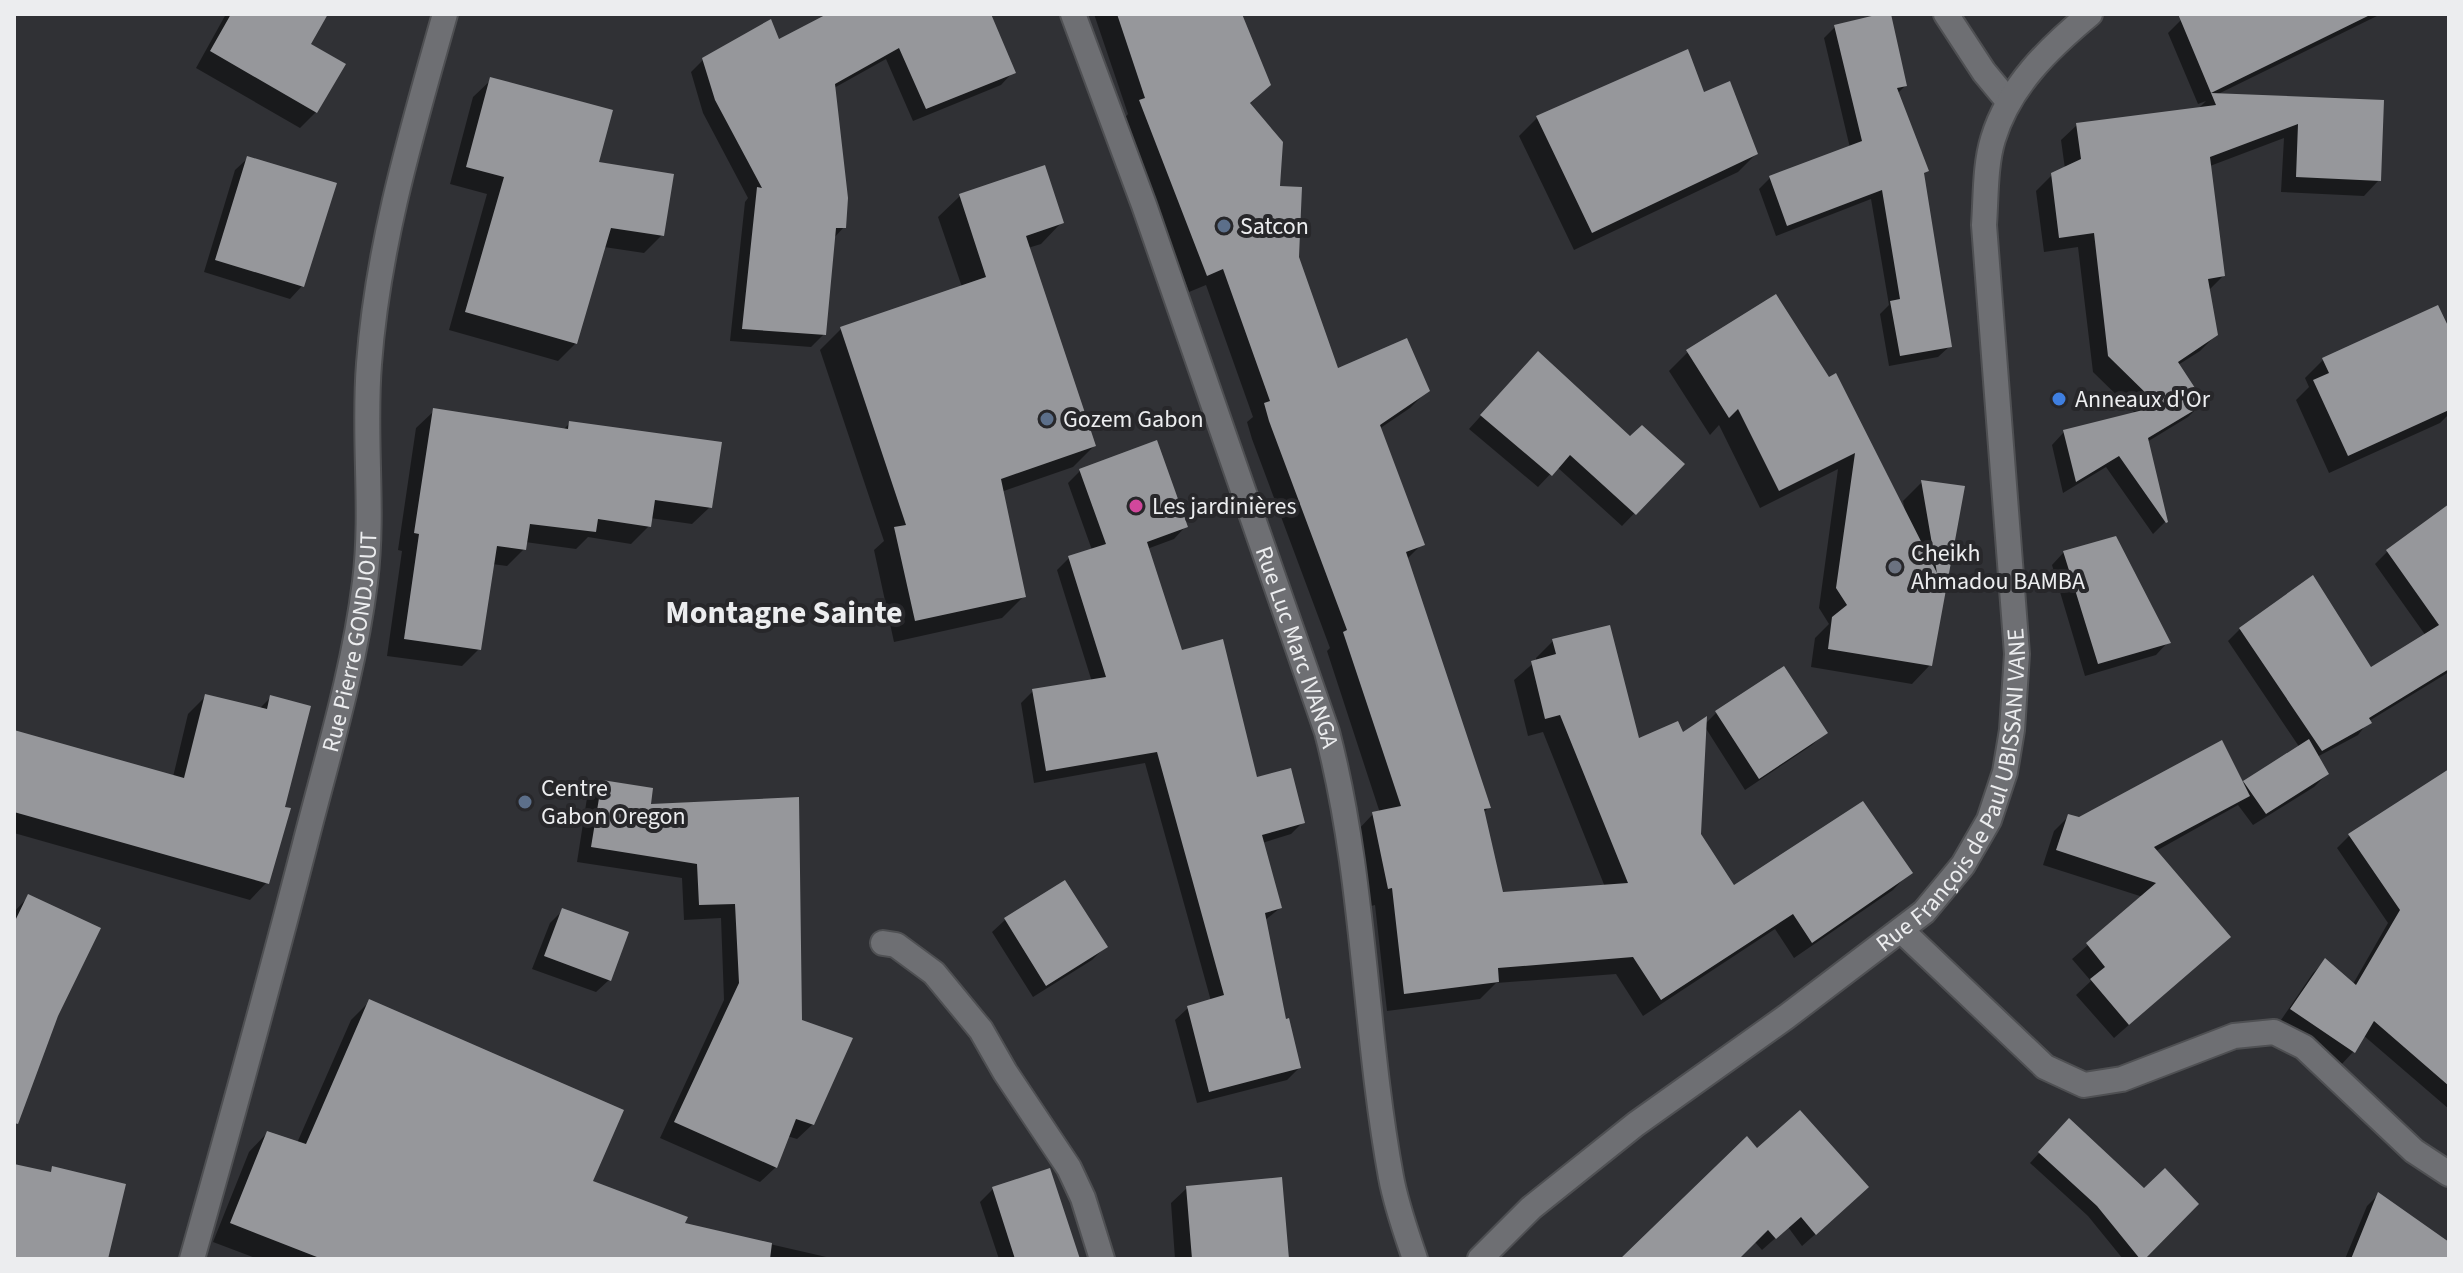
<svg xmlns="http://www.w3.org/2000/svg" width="2463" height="1273" font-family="'Source Sans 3',sans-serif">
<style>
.shadow{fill:#0007}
.building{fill:#96979b}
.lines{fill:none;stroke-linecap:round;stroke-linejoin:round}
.minor-casing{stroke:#4f5053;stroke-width:28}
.minor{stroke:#6e6f73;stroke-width:24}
.service-dot{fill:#5c6f8a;stroke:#27272a;stroke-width:3}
.shop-dot{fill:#3f7fe0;stroke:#27272a;stroke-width:3}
.hotel-dot{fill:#d1479c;stroke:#27272a;stroke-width:3}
.worship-dot{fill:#6b7280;stroke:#27272a;stroke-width:3}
.labels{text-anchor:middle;stroke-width:8;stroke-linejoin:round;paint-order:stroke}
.poi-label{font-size:24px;fill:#ecedef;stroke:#27272a;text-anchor:start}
.street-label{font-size:24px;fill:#ecedef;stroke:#27272a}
.district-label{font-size:32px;font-weight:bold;fill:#ecedef;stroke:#27272a}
</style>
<rect width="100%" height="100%" fill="#303135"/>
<path class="shadow" d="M226 14H325L308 45 316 112 300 128 196 68Z
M831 14H989L1013 72 1001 85 913 121 886 59 834 88 844 227 833 239 824 334 811 347 730 341 745 202 748 198 703 113 691 72 704 59 778 42Z
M1094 14H1196L1268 85 1249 105 1278 188 1297 257 1337 370 1428 390 1410 408 1379 429 1422 544 1406 560 1488 808 1483 813 1501 894 1605 887 1543 732 1528 736 1514 680 1536 661V658L1553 641 1637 741 1682 735 1705 724 1716 713 1783 668 1825 733 1812 745 1745 790 1705 727 1699 834 1734 888 1910 872 1893 890 1794 958 1775 929 1643 1016 1616 974 1496 983 1480 999 1387 1011 1375 905 1371 906 1356 832 1373 814 1380 813 1327 651 1330 648 1252 439 1247 422 1253 417 1206 285 1189 292 1123 120 1128 114Z
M1889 14 1905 86 1897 94 1927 171 1922 175 1950 346 1938 357 1889 366 1880 314 1889 305 1871 199 1776 236 1759 189 1770 178 1850 148 1824 38 1835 27Z
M2196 14H2381L2216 95 2382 102 2379 180 2364 196 2281 192 2284 138 2210 166 2223 276 2208 291 2216 335 2200 351 2178 365 2192 388 2176 404H2201L2188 417 2147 442 2166 521 2153 534 2106 467 2063 493 2052 445 2064 432 2136 414 2093 372 2078 247 2044 252 2036 191 2052 175 2065 169 2061 140 2077 125 2198 109 2206 101 2198 104 2168 33 2181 20Z
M491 80 596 164 662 235 644 253 604 247 576 343 558 361 449 330 487 194 450 184 473 97Z
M1537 118 1756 154 1738 172 1574 250 1519 136Z
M248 158 302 286 290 299 204 272 235 170Z
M960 196 1062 222 1041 244 1028 248 1094 446 1073 467 1001 492 1024 596 1002 618 894 642 874 550 884 541 820 350 841 329 962 287 938 217Z
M1775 297 1905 511 1903 501 1922 482 1963 487 1930 665 1912 684 1811 667 1815 638 1829 624 1819 608 1838 469 1760 508 1719 425 1710 435 1669 371 1688 352Z
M2449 333V414L2440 423 2329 473 2296 400 2309 387 2305 378 2323 360Z
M1526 366 1630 439 1682 464 1622 526 1557 467 1538 487 1469 429Z
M434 411 562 431 570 423 710 507 692 524 650 518 649 526 631 544 588 537 576 549 525 542 524 549 507 566 492 564 479 649 462 666 387 656 402 551 398 550 416 428Z
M1080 471 1186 526 1174 539 1147 549 1181 652 1255 779 1303 822 1291 834 1262 843 1280 908 1264 921 1285 1021 1299 1068 1287 1080 1197 1103 1175 1020 1188 1008 1211 1001 1145 763 1034 783 1021 703 1033 691 1092 682 1057 570 1069 558 1092 550 1068 483Z
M2449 507V672L2369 721 2358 735 2317 757 2327 774 2314 787 2253 825 2238 805 2156 851 2229 937 2114 1038 2076 995 2091 981 2072 959 2143 897 2043 865 2054 831 2069 816 2079 820 2242 784 2300 748 2228 641 2240 629 2370 670 2426 636 2375 564 2387 552Z
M2064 552 2168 642 2156 655 2085 676 2052 565Z
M205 697 259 709 270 698 267 882 250 900 14 833V732L173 777 188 714Z
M2449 771V1109L2363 1035 2353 1052 2341 1065 2279 1023 2313 973 2325 961 2353 984 2388 923 2337 848 2350 835Z
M603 782 648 806 797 799 800 1022 813 1124 797 1139 787 1136 776 1167 760 1182 660 1138 724 1000 721 918 684 920 682 878 577 862 587 798Z
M1064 882 1105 947 1092 960 1033 997 992 932 1005 920Z
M28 897 14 1066V912Z
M563 910 609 980 596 992 532 969 550 923Z
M370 1001 590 1182 683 1224 835 1259H258L213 1242 249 1152 267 1133 297 1143 351 1020Z
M2069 1121 2142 1259H2123L2088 1216 2030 1163Z
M1757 1151 1854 1200 1802 1246 1788 1227 1762 1250 1754 1241 1736 1259H1623Z
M1187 1188 1287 1259H1175L1171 1203Z
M993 1189 1073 1259H999L980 1202Z
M2379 1194 2449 1244V1259H2345L2367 1206Z"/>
<path class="building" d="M231 14H328L311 44 346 64 317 113 210 51Z
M827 14H991L1016 73 926 109 899 48 835 84 848 198 846 228H836L826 335 742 329 757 187 762 188 715 100 702 58 771 19 779 39Z
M1117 14H1242L1271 85 1250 103 1283 142 1280 186 1302 187 1299 257 1338 368 1407 338 1430 391 1380 425 1425 545 1406 552 1491 808 1484 809 1503 892 1628 883 1560 715 1545 719 1531 661 1556 654 1552 639 1610 625 1639 738 1678 721 1683 732 1707 716 1701 834 1734 885 1863 801 1913 873 1812 943 1793 914 1661 1000 1633 957 1498 968 1499 982 1404 994 1392 888 1388 889 1372 812 1401 806 1343 632 1347 630 1269 421 1264 403 1270 401 1223 269 1207 276 1139 100 1145 98Z
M1880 14H1891L1907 86 1897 88 1929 171 1924 173 1952 347 1900 356 1890 301 1900 299 1882 190 1787 226 1769 176 1862 141 1834 25Z
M2178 14H2372L2211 93Z
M1688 49 1704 92 1730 81 1758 154 1592 233 1536 116Z
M490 77 613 110 599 162 674 174 664 236 611 228 577 344 465 312 504 177 466 167Z
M2211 93 2384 100 2381 181 2296 177 2298 124 2210 157 2225 276 2208 279 2218 335 2178 362 2195 388 2158 405 2108 356 2094 233 2059 238 2051 173 2081 159 2076 123 2216 105Z
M247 156 337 183 304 287 215 260Z
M1045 165 1064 223 1026 236 1096 446 1001 479 1026 597 915 621 894 527 906 525 840 327 986 277 959 194Z
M1776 294 1829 377 1836 373 1937 573 1921 480 1965 486 1932 666 1828 649 1832 617 1847 605 1836 588 1855 453 1779 491 1738 409 1729 418 1686 350Z
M2438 305 2449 328V410L2348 456 2313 380 2329 373 2322 358Z
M1538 351 1630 436 1642 425 1685 464 1636 515 1570 455 1552 476 1480 415Z
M2199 396 2203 405 2148 438 2168 522 2166 523 2119 456 2076 482 2063 430Z
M433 408 568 429 569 421 722 442 712 508 655 500 651 527 598 519 596 532 530 524 526 550 497 546 481 650 404 639 419 534 414 533Z
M1157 440 1188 527 1147 542 1182 650 1223 639 1257 777 1291 768 1305 823 1262 835 1282 908 1265 913 1286 1019 1289 1018 1301 1068 1209 1092 1187 1006 1224 995 1157 752 1046 771 1032 689 1106 677 1068 556 1106 544 1079 469Z
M2449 504V669L2369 718 2372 723 2322 751 2239 628 2313 575 2371 667 2439 625 2386 550Z
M2116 536 2171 643 2098 664 2063 551Z
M1784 666 1828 733 1759 779 1715 711Z
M205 694 267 709 270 695 311 706 285 807 291 808 269 884 14 812V730L184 778Z
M2309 739 2329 774 2266 814 2243 781Z
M2222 740 2250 796 2154 847 2231 937 2129 1025 2090 979 2105 967 2086 943 2156 883 2056 850 2068 814 2079 817Z
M2449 769V1086L2374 1021 2355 1053 2290 1009 2325 958 2356 985 2400 910 2348 834Z
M602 780 653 788 651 804 799 797 802 1020 853 1038 814 1125 796 1119 777 1168 674 1122 739 983 735 904 699 905 697 864 591 847Z
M1065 880 1108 947 1046 986 1004 918Z
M28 894 101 928 58 1016 18 1124 14 1123V923Z
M562 908 629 932 611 981 544 956Z
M369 999 624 1110 593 1181 688 1217 685 1223 772 1243 770 1259H322L230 1223 267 1131 306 1144Z
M1800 1110 1869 1187 1816 1235 1801 1217 1776 1239 1768 1230 1739 1259H1620L1747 1136 1757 1148Z
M2069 1118 2144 1188 2165 1168 2199 1204 2145 1259H2140L2097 1206 2038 1152Z
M14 1164 51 1172 52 1166 126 1184 108 1259H14Z
M1050 1168 1080 1259H1015L992 1187Z
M1282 1177 1289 1259H1192L1186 1186Z
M2378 1192 2449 1242V1259H2351Z"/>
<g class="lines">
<g class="minor-casing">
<g id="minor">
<path id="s1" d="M1073 14 1144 205 1327 732C1365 877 1364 1030 1391 1177 1396 1205 1406 1232 1415 1259"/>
<path d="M1946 14 1984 72 2008 101"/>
<path d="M1901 930 2045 1067 2084 1085 2122 1079 2234 1036 2274 1032 2304 1047 2414 1151 2449 1174"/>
<path d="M883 943 896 945 934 973 981 1030 1005 1072 1069 1168 1083 1198 1102 1259"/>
<path id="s2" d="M192 1259C231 1121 269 983 305 844 327 758 354 671 365 582 374 510 363 437 369 364 378 243 412 131 445 14"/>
<path id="s3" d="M1480 1259 1531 1208 1636 1124 1786 1017 1924 912 1963 865 1989 820 2005 772 2012 730 2017 654 1984 225C1986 197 1985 165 1993 139 2009 86 2049 48 2090 14"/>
</g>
</g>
<use href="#minor" class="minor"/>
</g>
<g class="service-dot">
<circle cx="1224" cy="226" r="8"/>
<circle cx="1047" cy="419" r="8"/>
<circle cx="525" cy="802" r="8"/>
</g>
<circle class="shop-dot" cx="2059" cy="399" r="8"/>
<circle class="hotel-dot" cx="1136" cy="506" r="8"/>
<circle class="worship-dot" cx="1895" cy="567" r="8"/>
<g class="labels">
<g class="poi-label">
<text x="1240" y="234">Satcon</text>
<text x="2075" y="407">Anneaux d'Or</text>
<text x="1063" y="427">Gozem Gabon</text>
<text x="1152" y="514">Les jardinières</text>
<text x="1911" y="561">Cheikh<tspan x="1911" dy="28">Ahmadou BAMBA</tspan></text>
<text x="541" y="796">Centre<tspan x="541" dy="28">Gabon Oregon</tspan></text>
</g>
<g class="street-label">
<text dy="8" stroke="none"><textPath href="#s2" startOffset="638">Rue Pierre GONDJOUT</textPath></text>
<text dy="8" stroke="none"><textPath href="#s1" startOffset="672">Rue Luc Marc IVANGA</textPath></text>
<text dy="8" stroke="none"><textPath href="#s3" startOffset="690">Rue François de Paul UBISSANI VANE</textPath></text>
</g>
<g class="district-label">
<text x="784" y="623">Montagne Sainte</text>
</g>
</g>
<rect width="2463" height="1273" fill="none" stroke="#ecedef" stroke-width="32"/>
</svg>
